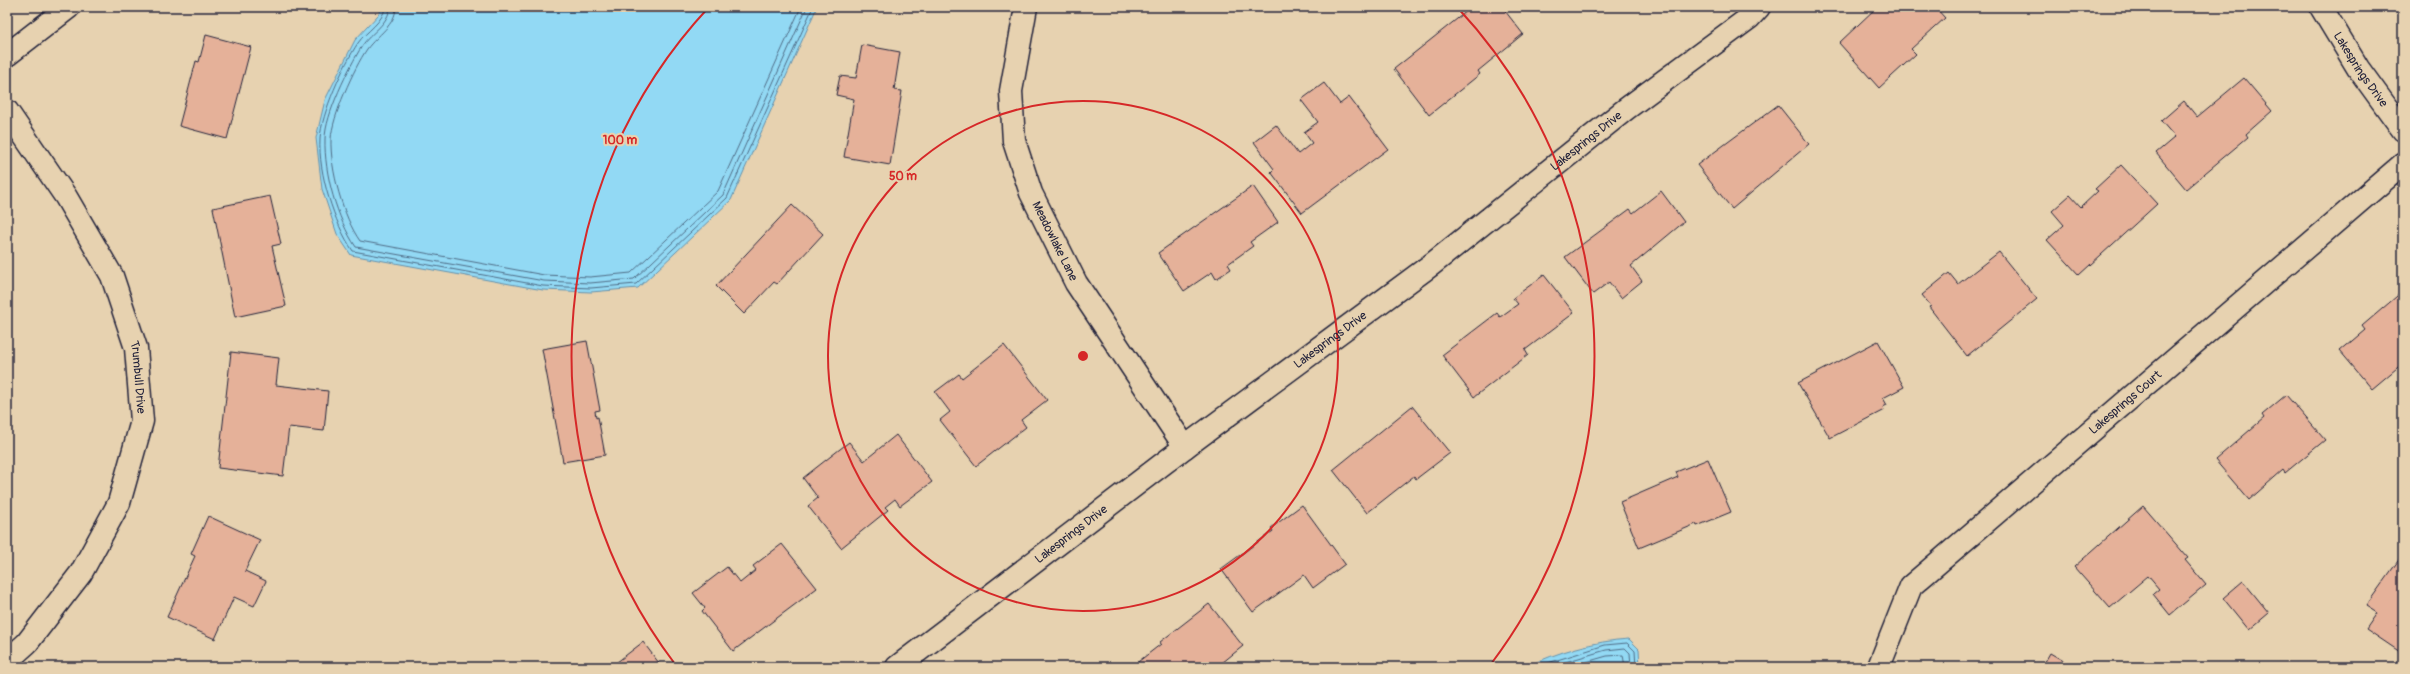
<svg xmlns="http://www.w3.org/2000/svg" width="2410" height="674" font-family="Pangolin,sans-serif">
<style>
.water{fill:#92d9f4;stroke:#6590aa}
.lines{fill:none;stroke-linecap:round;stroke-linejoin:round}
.shore{stroke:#4f6b85;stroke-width:1}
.building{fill:#e5b199;stroke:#22223b}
.minor-casing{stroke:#22223b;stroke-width:25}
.minor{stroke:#e7d2b0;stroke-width:22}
.ring{fill:none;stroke:#d62828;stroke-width:2}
.labels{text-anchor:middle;stroke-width:4;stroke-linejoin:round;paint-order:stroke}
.street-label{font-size:12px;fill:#22223b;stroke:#e7d2b0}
.centre{fill:#d62828;stroke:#e7d2b0;stroke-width:2}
.ring-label{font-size:12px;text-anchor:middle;font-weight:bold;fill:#d62828;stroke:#e7d2b0;stroke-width:4;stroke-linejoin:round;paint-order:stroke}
</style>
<rect width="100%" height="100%" fill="#e7d2b0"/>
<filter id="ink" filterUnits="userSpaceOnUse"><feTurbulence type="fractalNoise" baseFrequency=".025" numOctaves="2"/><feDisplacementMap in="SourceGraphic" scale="8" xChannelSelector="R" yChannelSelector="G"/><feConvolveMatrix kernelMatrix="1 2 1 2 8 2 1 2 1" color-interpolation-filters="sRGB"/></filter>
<g filter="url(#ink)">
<path class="water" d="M382 7H817L731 200 638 288 591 292 543 290 351 255 337 234 322 189 316 138 325 100 355 40 379 14Z
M1629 639 1639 649 1640 667H1526C1557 652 1594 641 1629 639Z"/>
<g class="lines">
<path class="shore" d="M385 7C384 22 366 31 358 43 344 64 321 114 320 139 318 173 334 223 353 251L543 286 591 288 636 284 727 198 813 7
M390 7C389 24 370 33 362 46 349 67 325 115 325 139 324 174 337 219 356 247L544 281 590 283 634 279 723 195 807 7
M396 7C396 25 377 35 367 49 354 68 332 117 331 139 330 169 343 217 360 241L544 275 590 277 631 273 718 191 801 7
M1535 667 1605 645 1627 643 1635 651 1636 667
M1548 667 1606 650 1625 648 1630 653 1631 667
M1569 667 1607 656 1623 655 1625 667"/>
</g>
<path class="building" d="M1472 7H1502L1523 34 1478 71 1480 74 1429 115 1394 69Z
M1877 7H1935L1945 18 1911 49 1916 54 1879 88 1839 43Z
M206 35 251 47 227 139 179 126 196 61 199 62Z
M862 45 900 52 894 90 902 91 890 165 844 157 854 99 836 95 840 76 856 78Z
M2244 78 2272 111 2246 134 2248 137 2186 189 2156 153 2175 137 2161 121 2184 101 2197 117Z
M1324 83 1340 104 1349 97 1388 149 1302 213 1271 172 1274 169 1254 142 1276 125 1298 154 1312 143 1304 132 1318 122 1301 100Z
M1778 105 1809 144 1732 209 1697 165Z
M2121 165 2157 204 2079 275 2047 240 2064 225 2052 211 2070 195 2081 207 2098 191 2095 189Z
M1253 186 1278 222 1250 242 1253 246 1228 264 1231 269 1216 279 1212 272 1184 291 1158 253Z
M1661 191 1684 222 1631 266 1642 281 1621 298 1609 282 1593 294 1565 257 1630 209 1633 213Z
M270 196 281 244 272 246 286 306 235 317 213 208Z
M792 205 823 234 777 284 774 282 744 314 716 286Z
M1999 252 2037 299 1967 356 1929 307 1931 306 1922 295 1949 273 1958 284Z
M1544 275 1574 313 1525 350 1528 355 1474 397 1442 355 1497 313 1500 317 1518 304 1513 298Z
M2403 291V363L2372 389 2340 351 2365 330 2362 326Z
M587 341 600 410 595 411 596 418 598 417 605 455 563 462 542 349Z
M1878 341 1904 387 1883 398 1887 405 1883 407 1884 410 1830 438 1798 383Z
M1004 345 1047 400 1021 420 1026 427 976 466 940 420 950 412 935 392 959 374 962 378Z
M231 352 279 358 276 385 328 391 324 431 289 427 283 476 218 468Z
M2286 395 2325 440 2285 473 2283 470 2249 500 2215 460 2264 418 2262 415Z
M1412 406 1450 453 1416 479 1414 476 1367 513 1333 470Z
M896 435 932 482 900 506 895 499 885 507 888 510 841 548 808 506 818 498 803 478 849 442 864 461Z
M1708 459 1731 512 1697 526 1696 524 1639 548 1620 502 1678 477 1676 472Z
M1302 505 1345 564 1313 588 1304 575 1253 612 1221 569 1273 531 1271 528Z
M2143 506 2188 558 2185 560 2206 585 2170 615 2153 594 2159 589 2148 576 2110 608 2074 567Z
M208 516 260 540 245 571 266 581 254 606 234 597 215 639 167 617 195 556 191 554Z
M782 544 817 588 733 651 702 611 705 608 693 593 727 567 740 583 756 570 753 566Z
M2403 554V654L2366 629 2377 613 2366 606Z
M2243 581 2269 613 2249 630 2223 598Z
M1209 604 1243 646 1217 667H1136L1134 665 1161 644 1160 642Z
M643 642 662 667 612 666Z
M2050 653 2074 667H2042Z"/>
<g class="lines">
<g class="minor-casing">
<g id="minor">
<path id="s1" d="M1026 7 1011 91 1014 141 1031 193 1076 283 1185 447"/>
<path id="s2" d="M2321 7 2358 68 2403 130"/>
<path d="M7 55 69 7"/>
<path id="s3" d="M7 111 66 197 112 276 136 348 142 421 119 503 81 573 27 643 7 661"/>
<path id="s4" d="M1880 664 1911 586 2403 164"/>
<path id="s5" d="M897 667 1185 447 1431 265 1626 109 1749 18 1759 7"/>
</g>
</g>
<use href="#minor" class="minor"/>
</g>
</g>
<g class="ring">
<circle cx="1083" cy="356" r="255"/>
<path d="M675 664A511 511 0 0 1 709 7M1457 7A511 511 0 0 1 1491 664"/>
</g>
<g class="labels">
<g class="street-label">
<text dy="4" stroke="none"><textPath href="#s2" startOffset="74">Lakesprings Drive</textPath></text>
<text dy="4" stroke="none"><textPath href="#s5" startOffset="867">Lakesprings Drive</textPath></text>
<text dy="4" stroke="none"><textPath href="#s1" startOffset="244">Meadowlake Lane</textPath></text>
<text dy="4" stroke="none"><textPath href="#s5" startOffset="543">Lakesprings Drive</textPath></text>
<text dy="4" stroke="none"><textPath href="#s3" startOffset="301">Trumbull Drive</textPath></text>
<text dy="4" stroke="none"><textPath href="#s4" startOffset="366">Lakesprings Court</textPath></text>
<text dy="4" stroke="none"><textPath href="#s5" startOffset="219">Lakesprings Drive</textPath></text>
</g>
</g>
<circle cx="1083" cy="356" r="6" class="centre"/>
<g class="ring-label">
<text x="620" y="144">100 m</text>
<text x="903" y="180">50 m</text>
</g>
<rect width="2410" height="674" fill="none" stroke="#e7d2b0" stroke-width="24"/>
<rect x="12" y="12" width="2386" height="650" fill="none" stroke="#22223b" stroke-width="1.5" filter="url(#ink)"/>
</svg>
